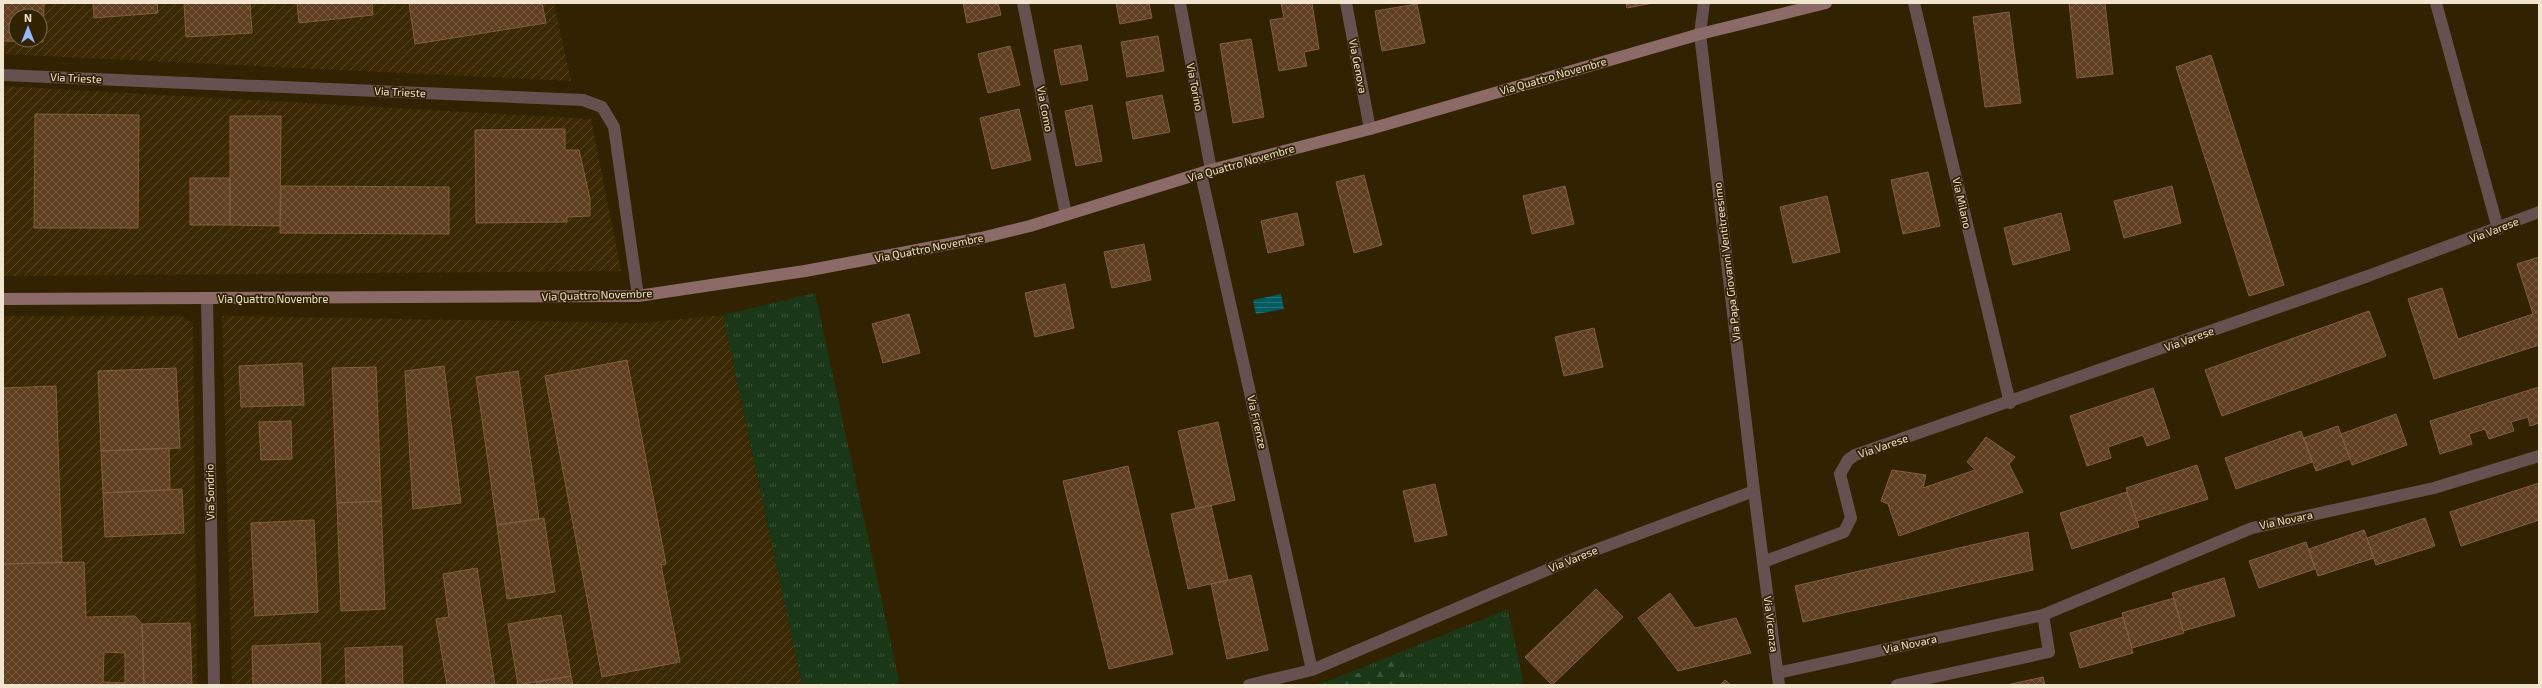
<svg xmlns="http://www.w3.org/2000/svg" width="2542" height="688" font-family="'Exo 2',sans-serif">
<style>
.industrial{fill:url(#industrial-furrows);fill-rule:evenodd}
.grass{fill:url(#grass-tufts)}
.forest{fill:url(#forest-firs)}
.water{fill:url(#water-rules)}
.building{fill:url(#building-cross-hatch);stroke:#815e3f;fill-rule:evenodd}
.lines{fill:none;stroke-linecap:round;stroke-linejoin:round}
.street{stroke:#675150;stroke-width:12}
.secondary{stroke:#8c6a68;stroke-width:12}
.labels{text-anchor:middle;stroke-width:3.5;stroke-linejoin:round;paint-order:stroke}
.street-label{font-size:11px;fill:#f1e5cf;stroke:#312202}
</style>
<defs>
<pattern id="industrial-furrows" width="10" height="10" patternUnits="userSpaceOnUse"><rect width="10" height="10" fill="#3b2901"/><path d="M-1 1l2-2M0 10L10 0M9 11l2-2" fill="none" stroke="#584825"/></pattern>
<pattern id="grass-tufts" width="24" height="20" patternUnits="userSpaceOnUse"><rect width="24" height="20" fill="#1a3817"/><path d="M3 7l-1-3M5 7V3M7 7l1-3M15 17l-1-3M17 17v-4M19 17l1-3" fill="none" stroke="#3c5538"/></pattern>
<pattern id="forest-firs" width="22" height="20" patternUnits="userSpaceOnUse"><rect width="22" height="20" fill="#1a3817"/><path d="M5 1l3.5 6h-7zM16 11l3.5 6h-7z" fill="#3c5538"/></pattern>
<pattern id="water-rules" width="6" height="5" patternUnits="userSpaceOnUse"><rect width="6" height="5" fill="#025c61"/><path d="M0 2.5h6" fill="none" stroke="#277377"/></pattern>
<pattern id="building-cross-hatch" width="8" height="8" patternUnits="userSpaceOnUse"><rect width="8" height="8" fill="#603f21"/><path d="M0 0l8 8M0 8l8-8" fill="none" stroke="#775b40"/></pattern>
</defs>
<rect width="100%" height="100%" fill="#312202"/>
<path class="industrial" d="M3 3H554L571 81 3 54ZM16 16H40V40H16Z
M3 86 591 119 621 271 3 276Z
M723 315 802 685H232L222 316 642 323Z
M3 316H181L193 323 197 685H3Z"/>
<path class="grass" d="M815 293 900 685H802L723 315Z
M1508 609 1524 685H1313L1331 680Z"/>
<path class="forest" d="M1391 661H1403C1409 670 1406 676 1402 685H1325Z"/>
<path class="water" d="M1281 294 1284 309 1256 314 1253 300Z"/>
<path class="building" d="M3 3H44L43 42 3 41ZM16 16H40V40H16Z
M93 3H157L158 13 94 18Z
M184 3H250L252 33 186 37Z
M297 3H372L373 15 299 23Z
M409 3H542L546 23 415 44Z
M963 3H998L1001 15 967 23Z
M1116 3H1149L1152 18 1120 24Z
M1281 3H1312L1319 49 1304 52 1307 66 1279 71 1270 20 1284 18Z
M1626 3H1653L1627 8Z
M2069 3H2105L2113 74 2077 78Z
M1417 4 1425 43 1382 51 1375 11Z
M2009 12 2021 103 1985 107 1973 17Z
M1158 36 1164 71 1127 77 1121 42Z
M1251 39 1264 117 1233 123 1220 44Z
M1081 45 1088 80 1061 85 1054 50Z
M1010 46 1020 85 988 93 978 54Z
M2211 55 2284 285 2249 296 2176 67Z
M1162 95 1170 132 1133 139 1126 102Z
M1092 105 1102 161 1076 166 1065 111Z
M1019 109 1031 160 992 169 980 118Z
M35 114 139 115 138 228H34Z
M230 116H281L280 226 230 225Z
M565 129V150H579L590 199V216L567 217V222L476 223 475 130Z
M1928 172 1940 226 1903 234 1891 180Z
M1364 175 1382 245 1354 253 1336 182Z
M190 178H230V225H190Z
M281 186 449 187V234L280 233Z
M1565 186 1574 224 1532 234 1523 196Z
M2172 186 2181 223 2124 238 2114 201Z
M1827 196 1840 252 1793 263 1780 207Z
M1297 213 1304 245 1268 253 1261 221Z
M2061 213 2070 250 2013 265 2004 228Z
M1144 244 1151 280 1112 288 1104 252Z
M2539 257V345L2434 379 2408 299 2442 288 2458 339 2533 314 2517 264Z
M1065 284 1074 328 1035 337 1025 293Z
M2369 311 2386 356 2222 416 2205 370Z
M909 314 920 353 883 363 872 324Z
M1594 328 1603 367 1564 376 1555 337Z
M627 360 666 564 661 565 680 662 602 677 545 376Z
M302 363 304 405 241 407 239 366Z
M444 366 461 503 413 509 405 371Z
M376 367 381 501 337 503 332 368Z
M176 368 180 448 101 451 98 371Z
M518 371 539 519 497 525 476 377Z
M56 386 62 562 3 564V388Z
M2539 387V423L2530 426 2528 417 2511 422 2514 431 2489 439 2485 429 2469 434 2472 444 2440 454 2430 421Z
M2153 388 2170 438 2147 446 2143 435 2108 447 2111 458 2087 466 2070 416Z
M2396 414 2407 445 2352 465 2341 434Z
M291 421 292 459 261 460 259 422Z
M1218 422 1235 500 1196 509 1178 431Z
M2338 426 2350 459 2316 471 2304 438Z
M2301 431 2312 462 2236 489 2225 458Z
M1986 437 2015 457 2009 464 2023 492 1899 536 1888 504 1881 501 1892 470 1926 475 1923 488 1975 470 1967 462Z
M169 448 170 490 103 493 101 451Z
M2197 465 2208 499 2137 521 2126 488Z
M1128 466 1173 654 1109 669 1063 481Z
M2539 483V520L2461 546 2450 512Z
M1435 484 1447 535 1415 542 1403 491Z
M182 489 184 533 105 537 103 493Z
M2127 492 2139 527 2072 549 2060 513Z
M381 501 385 609 341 611 337 503Z
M1211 505 1228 580 1188 589 1171 514Z
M544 518 555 592 507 599 497 525Z
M2425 518 2435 546 2376 565 2367 538Z
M314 520 318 612 255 616 251 523Z
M2364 530 2374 558 2318 576 2309 549Z
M2028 532 2033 570 1803 622 1795 586Z
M2306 542 2315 569 2259 588 2249 561Z
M84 562 86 617 135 616 142 624 144 685H3V564ZM104 652 125 653V683L103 682Z
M477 568 495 685H447L436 619 449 617 443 574Z
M1251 575 1268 650 1227 659 1211 584Z
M2224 578 2235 616 2183 631 2172 593Z
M1596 589 1623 617 1552 685 1525 657Z
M1670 593 1695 628 1736 618 1751 653 1678 671 1638 618Z
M2174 598 2184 633 2132 648 2122 613Z
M561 615 571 676 518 685 508 624Z
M2123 617 2133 653 2080 668 2070 633Z
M190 623 192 685H144L142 624Z
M320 643 321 685H253L252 646Z
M402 646 403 685H346L345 648Z
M571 676 573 685H537L536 682Z
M2043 677 2045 685H2007Z
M1725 680 1731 685H1720Z"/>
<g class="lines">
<path class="street" d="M1023 3 1066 215
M1180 3 1211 170
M1346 3 1370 129
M1704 3 1700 34 1754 491
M1914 3 2010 403
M2436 3 2498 229
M3 75 583 100 602 107 614 127 638 296
M1201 174 1312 670
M207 299 214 685
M1763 562 1779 685
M1778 673 2043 615 2252 528 2434 488 2539 456
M1249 685 1312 670 1582 555 1754 491 1763 562 1844 532 1851 518 1840 474 1848 460 1855 455 2368 276 2539 212
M1897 685 2049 652 2043 615"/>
<path class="secondary" d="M3 299 638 296 805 271 981 238 1030 226 1211 170 1370 129 1700 34 1826 3"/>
</g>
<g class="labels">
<g class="street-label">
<text transform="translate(1358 66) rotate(79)" y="4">Via Genova</text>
<text transform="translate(1553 76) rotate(-16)" y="4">Via Quattro Novembre</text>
<text transform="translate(76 78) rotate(3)" y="4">Via Trieste</text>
<text transform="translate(1195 87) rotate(79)" y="4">Via Torino</text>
<text transform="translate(400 92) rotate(3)" y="4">Via Trieste</text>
<text transform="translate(1045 109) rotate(79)" y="4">Via Como</text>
<text transform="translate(1241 163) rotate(-16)" y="4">Via Quattro Novembre</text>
<text transform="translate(1962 203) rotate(77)" y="4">Via Milano</text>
<text transform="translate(2494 230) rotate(-21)" y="4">Via Varese</text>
<text transform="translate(929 248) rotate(-11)" y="4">Via Quattro Novembre</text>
<text transform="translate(1727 262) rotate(-97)" y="4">Via Papa Giovanni Ventitreesimo</text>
<text transform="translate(597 295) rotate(-2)" y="4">Via Quattro Novembre</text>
<text x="273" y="303">Via Quattro Novembre</text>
<text transform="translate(2189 339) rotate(-20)" y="4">Via Varese</text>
<text transform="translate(1257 422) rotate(77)" y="4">Via Firenze</text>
<text transform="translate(1883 446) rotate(-19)" y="4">Via Varese</text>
<text transform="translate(210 492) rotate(-91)" y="4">Via Sondrio</text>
<text transform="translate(2286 520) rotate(-12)" y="4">Via Novara</text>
<text transform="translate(1573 559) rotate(-22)" y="4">Via Varese</text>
<text transform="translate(1771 624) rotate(83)" y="4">Via Vicenza</text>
<text transform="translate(1910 644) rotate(-12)" y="4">Via Novara</text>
</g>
</g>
<rect width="2542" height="688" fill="none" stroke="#f1e5cf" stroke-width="8"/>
<g transform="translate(28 28)"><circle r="19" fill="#312202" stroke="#7e7054"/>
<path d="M0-3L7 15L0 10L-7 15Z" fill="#92b7fd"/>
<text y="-6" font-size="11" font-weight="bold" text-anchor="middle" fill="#f1e5cf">N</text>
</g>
</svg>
